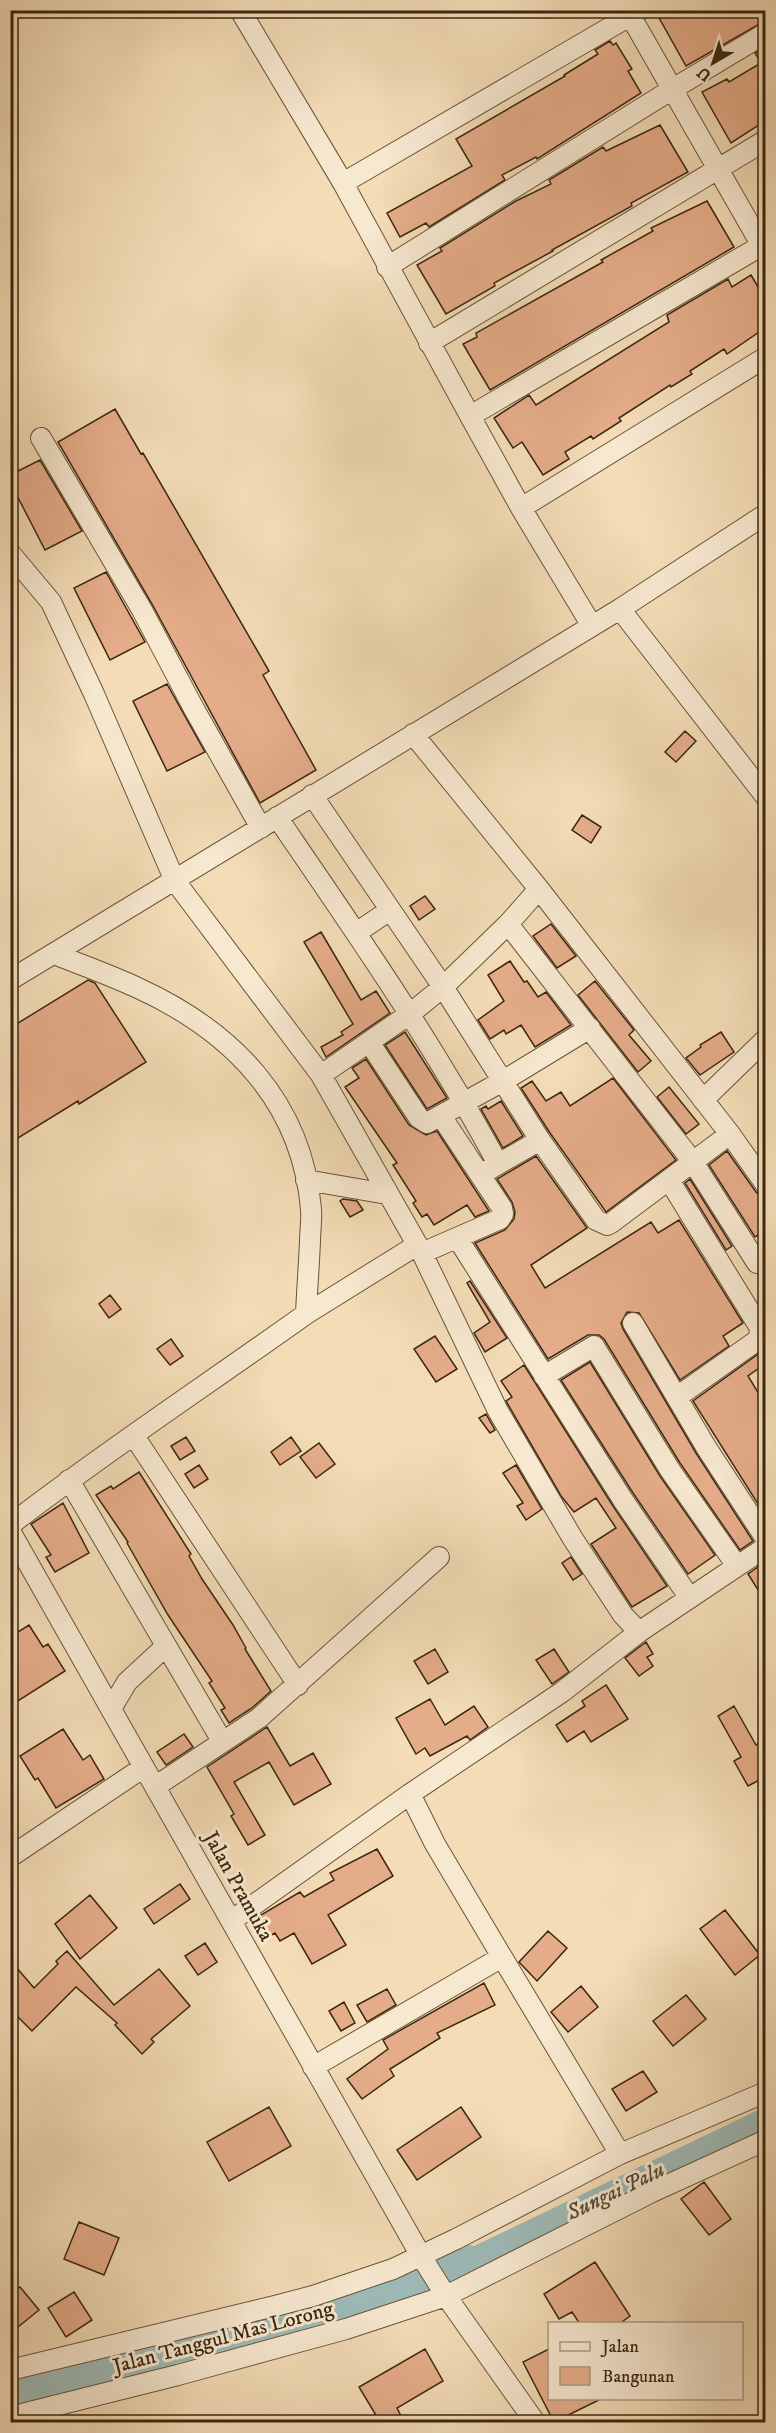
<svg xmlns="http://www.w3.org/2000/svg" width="776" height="2433" font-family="'IM FELL DW Pica',serif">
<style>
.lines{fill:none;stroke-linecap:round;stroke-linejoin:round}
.canal{stroke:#9ebab7;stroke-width:21}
.river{stroke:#9ebab7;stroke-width:36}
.building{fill:#e5ac89;stroke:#3b260f;stroke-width:1.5}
.minor-casing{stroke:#695439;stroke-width:22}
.minor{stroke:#f7e8d0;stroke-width:20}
.labels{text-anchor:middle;stroke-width:6;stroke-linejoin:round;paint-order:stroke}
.street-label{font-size:21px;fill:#3b260f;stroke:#f7e8d0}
.water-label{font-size:22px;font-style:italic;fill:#544b39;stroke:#f7e8d0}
</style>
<rect width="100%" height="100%" fill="#f3dcb6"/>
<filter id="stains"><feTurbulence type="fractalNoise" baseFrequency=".00333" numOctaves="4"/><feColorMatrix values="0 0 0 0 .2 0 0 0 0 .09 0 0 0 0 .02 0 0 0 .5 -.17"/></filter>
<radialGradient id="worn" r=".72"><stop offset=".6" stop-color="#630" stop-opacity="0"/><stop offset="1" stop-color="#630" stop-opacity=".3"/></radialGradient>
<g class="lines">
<path class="canal" d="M465 2262 766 2118"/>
<path class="river" d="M10 2396 403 2287 465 2262"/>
</g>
<path class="building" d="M667 10H757L763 22 686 66 658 16Z
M610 41 613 45 616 43 632 69 628 71 641 93 537 159 536 157 502 175 505 180 429 227 426 223 400 237 387 213 472 166 456 139 565 76 564 75 598 54 595 50Z
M765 47V121L731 143 702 92 727 79 729 82 761 63 755 53Z
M660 125 688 172 631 203 632 206 552 250 553 251 494 283 495 286 446 314 417 265 442 251 440 248 516 201 551 184 549 180 603 147 606 151Z
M707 201 734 247 490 390 463 344 477 337 476 333 603 262 601 260 653 231 651 228Z
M751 275 765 299V328L727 354 724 349 690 371 692 374 671 387 670 385 619 418 621 421 593 439 591 436 565 452 569 459 543 475 522 442 513 448 494 418 529 395 536 405 669 322 667 315 728 279 732 287Z
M115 409 141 454 143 453 269 671 263 675 316 770 260 803 152 604 58 442Z
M40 460 82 531 45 550 10 482V475Z
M106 572 145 642 110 660 74 588Z
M167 684 205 752 167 771 133 701Z
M685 731 696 741 676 762 665 752Z
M582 815 601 827 591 843 572 830Z
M425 896 435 909 419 920 410 906Z
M551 924 576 956 557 968 533 936Z
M321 932 361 1000 376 991 390 1013 326 1057 321 1047 343 1035 341 1032 353 1024 304 942Z
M510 961 524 982 527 981 538 997 546 992 571 1025 535 1047 521 1025 506 1034 504 1030 490 1039 478 1020 504 1001 488 975Z
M88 980 95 983 146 1062 79 1104 78 1101 10 1143V1028Z
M595 981 634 1030 629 1035 651 1061 638 1072 578 995Z
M405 1032 447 1098 427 1109 385 1045Z
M721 1032 734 1052 700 1075 686 1058 701 1047 700 1045Z
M366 1059 409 1125 426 1135 437 1131 489 1211 475 1217 467 1205 434 1225 427 1214 422 1217 413 1203 416 1201 393 1165 397 1163 345 1087 359 1078 352 1068Z
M613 1078 676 1160 606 1212 550 1133 521 1088 532 1081 546 1101 561 1092 570 1106Z
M669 1087 699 1124 686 1134 657 1097Z
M501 1101 523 1136 503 1148 481 1109 486 1106 488 1109Z
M727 1151 756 1192 765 1200V1231L755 1237 709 1165Z
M536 1156 587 1228 531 1265 545 1288 651 1222 658 1233 679 1220 743 1323 723 1336 729 1346 680 1380 639 1313 627 1312 621 1323 623 1329 696 1453 753 1541 740 1550 680 1463 604 1339 599 1335H588L548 1359 475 1243 505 1230 514 1219 515 1212 512 1202 497 1179Z
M690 1179 732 1246 726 1250 685 1183Z
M343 1199 357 1201 363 1210 350 1217 340 1201Z
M470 1281 507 1338 485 1352 474 1333 490 1322 467 1283Z
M110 1295 121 1309 109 1318 99 1304Z
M435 1336 457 1369 436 1382 414 1349Z
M171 1339 183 1356 170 1365 157 1349Z
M761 1352 765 1364 748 1376 765 1404V1515L693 1401Z
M590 1362 660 1476 715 1555 688 1574 633 1493 561 1380Z
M524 1365 613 1506 667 1586 632 1607 591 1544 616 1528 596 1498 574 1512 561 1496 506 1401 512 1397 501 1381Z
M486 1414 495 1430 490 1433 479 1418Z
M186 1437 195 1451 180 1460 171 1446Z
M291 1437 301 1451 280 1465 271 1452Z
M319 1443 335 1464 316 1478 300 1457Z
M199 1465 208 1479 194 1488 185 1474Z
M516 1465 542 1509 526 1520 517 1506 523 1503 503 1473Z
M139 1472 191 1554 189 1556 202 1579 233 1625 246 1648 245 1649 271 1691 252 1708 229 1723 221 1710 225 1708 209 1683 212 1681 168 1615 127 1543 128 1542 96 1495 111 1486 113 1489Z
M63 1503 89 1553 55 1572 46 1557 51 1555 31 1524Z
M571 1557 582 1574 573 1580 562 1563Z
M765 1562V1601L748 1574Z
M29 1625 43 1647 48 1644 65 1671 10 1706V1637Z
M646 1642 653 1654 647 1657 653 1666 639 1676 625 1658Z
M435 1649 448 1672 428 1684 414 1661Z
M554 1649 569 1672 552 1684 536 1660Z
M606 1685 628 1719 591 1742 584 1731 567 1742 556 1725 585 1706 582 1701Z
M430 1699 445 1725 474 1706 488 1727 470 1740 467 1736 430 1756 425 1748 416 1754 396 1718Z
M734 1706 756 1745 765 1740V1777L748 1786 734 1761 741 1757 718 1716Z
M267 1727 290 1766 313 1753 331 1784 294 1805 269 1762 234 1782 265 1835 248 1845 231 1816 234 1814 207 1767Z
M63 1729 83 1760 90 1755 104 1779 56 1808 38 1778 35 1780 20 1756Z
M184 1734 193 1747 166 1765 157 1752Z
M377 1849 393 1876 328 1915 346 1945 312 1964 294 1933 280 1941 275 1933 262 1940 251 1921 300 1892 304 1897 334 1880 330 1873Z
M180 1884 190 1899 154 1924 144 1909Z
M90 1895 117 1928 80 1959 55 1924Z
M725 1910 760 1955 735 1975 700 1929Z
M548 1931 567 1948 537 1981 519 1962Z
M205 1943 217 1962 198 1975 185 1956Z
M67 1951 114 2005 159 1969 190 2006 151 2039 154 2042 142 2054 115 2025 117 2023 76 1987 32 2031 10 2009V1960L34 1988 58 1964 56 1961Z
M484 1983 495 2005 437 2033 440 2038 390 2069 394 2076 362 2099 347 2079 388 2049 383 2040Z
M581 1986 598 2007 568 2032 551 2012Z
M387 1989 396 2005 367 2022 357 2005Z
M686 1995 706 2019 673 2046 653 2021Z
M344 2002 355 2023 341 2031 329 2011Z
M643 2071 657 2092 626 2111 612 2089Z
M269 2107 291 2146 229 2181 207 2142Z
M461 2107 481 2137 417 2180 397 2150Z
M704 2182 731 2219 709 2235 681 2199Z
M79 2222 119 2238 104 2275 64 2259Z
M595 2262 630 2316 619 2324H580L572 2312 559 2319 544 2294Z
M20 2287 39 2310 18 2327 10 2318V2294Z
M74 2292 92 2320 66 2337 48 2308Z
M425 2349 443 2381 397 2408 404 2422H380L359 2387Z
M549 2349V2398H603L554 2422 523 2362Z"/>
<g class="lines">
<g class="minor-casing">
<path id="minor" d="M240 10 343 183 470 416 521 508 592 626
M627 10 766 253
M343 183 640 10
M387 267 671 90 766 33
M429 343 766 140
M470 416 766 243
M41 438 142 610 193 707 261 828
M521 508 766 357
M10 553 51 602 94 694 175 881 321 1075 422 1253 498 1411 573 1539 623 1615 639 1632 766 1547
M620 609 766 797
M413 734 539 889 730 1134 766 1185
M312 795 443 987 540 1140 596 1220 607 1225 611 1223 730 1134
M277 817C355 931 433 1043 498 1164
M508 924 539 889
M356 933 390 910
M10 980 620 609 766 514
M369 1042 419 1118 427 1123 503 1081 590 1028
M321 1075 411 1013 443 987 508 924 693 1162 757 1263
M703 1100 766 1039
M488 1170 540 1140
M306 1180 387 1194
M669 1180 760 1328 759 1339 677 1397
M458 1239 623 1500 689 1597
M422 1253 500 1219 503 1214 502 1208 441 1116
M306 1314 417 1245
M633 1323 706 1447 766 1539
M544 1376 594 1346 670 1470 737 1566
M134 1436 298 1685
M69 1480 222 1741
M10 1525C106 1451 208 1384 306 1314 307 1290 309 1265 310 1241 310 1231 312 1219 311 1209 302 1102 232 1031 138 988 110 975 82 965 54 954
M10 1531 421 2256 446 2296 535 2422
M111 1709 127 1682 166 1646
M156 1786 259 1718 439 1557
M410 1794 435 1844 502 1957
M10 1857 144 1767
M231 1921 410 1794 562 1692 639 1632
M313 2067 502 1957 620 2154
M10 2370 275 2306 313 2296 393 2269 456 2239 620 2154 766 2092
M10 2417 178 2375 346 2329 446 2296 650 2193 766 2140"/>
</g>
<use href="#minor" class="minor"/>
</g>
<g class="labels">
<g class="street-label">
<text transform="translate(239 1886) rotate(61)" y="7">Jalan Pramuka</text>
<text transform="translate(223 2337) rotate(-15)" y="7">Jalan Tanggul Mas Lorong</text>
</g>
<g class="water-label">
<text transform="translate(615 2190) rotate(-26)" y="8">Sungai Palu</text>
</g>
</g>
<rect width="776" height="2433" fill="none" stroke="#f3dcb6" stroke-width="36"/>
<rect x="12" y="12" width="752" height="2409" fill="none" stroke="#3b260f" stroke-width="3"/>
<rect x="18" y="18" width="740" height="2397" fill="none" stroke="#3b260f" stroke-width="1.5"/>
<rect x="548" y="2322" width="195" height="78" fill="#f7e8d0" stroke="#ac9a83" stroke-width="1.5"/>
<rect x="560" y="2342" width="30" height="9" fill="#f7e8d0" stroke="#ac9a83" stroke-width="1.5"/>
<text x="602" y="2352" font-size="18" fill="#3b260f">Jalan</text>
<rect x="560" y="2367" width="30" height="18" fill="#e5ac89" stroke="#ac9a83" stroke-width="1.5"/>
<text x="602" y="2382" font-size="18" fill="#3b260f">Bangunan</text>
<g transform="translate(713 63) rotate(219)" stroke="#f7e8d0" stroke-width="4.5" paint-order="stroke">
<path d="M0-4.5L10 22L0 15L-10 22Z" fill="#3b260f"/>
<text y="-9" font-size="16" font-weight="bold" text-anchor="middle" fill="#3b260f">U</text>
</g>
<rect width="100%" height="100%" filter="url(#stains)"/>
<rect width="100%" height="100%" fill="url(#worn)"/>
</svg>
